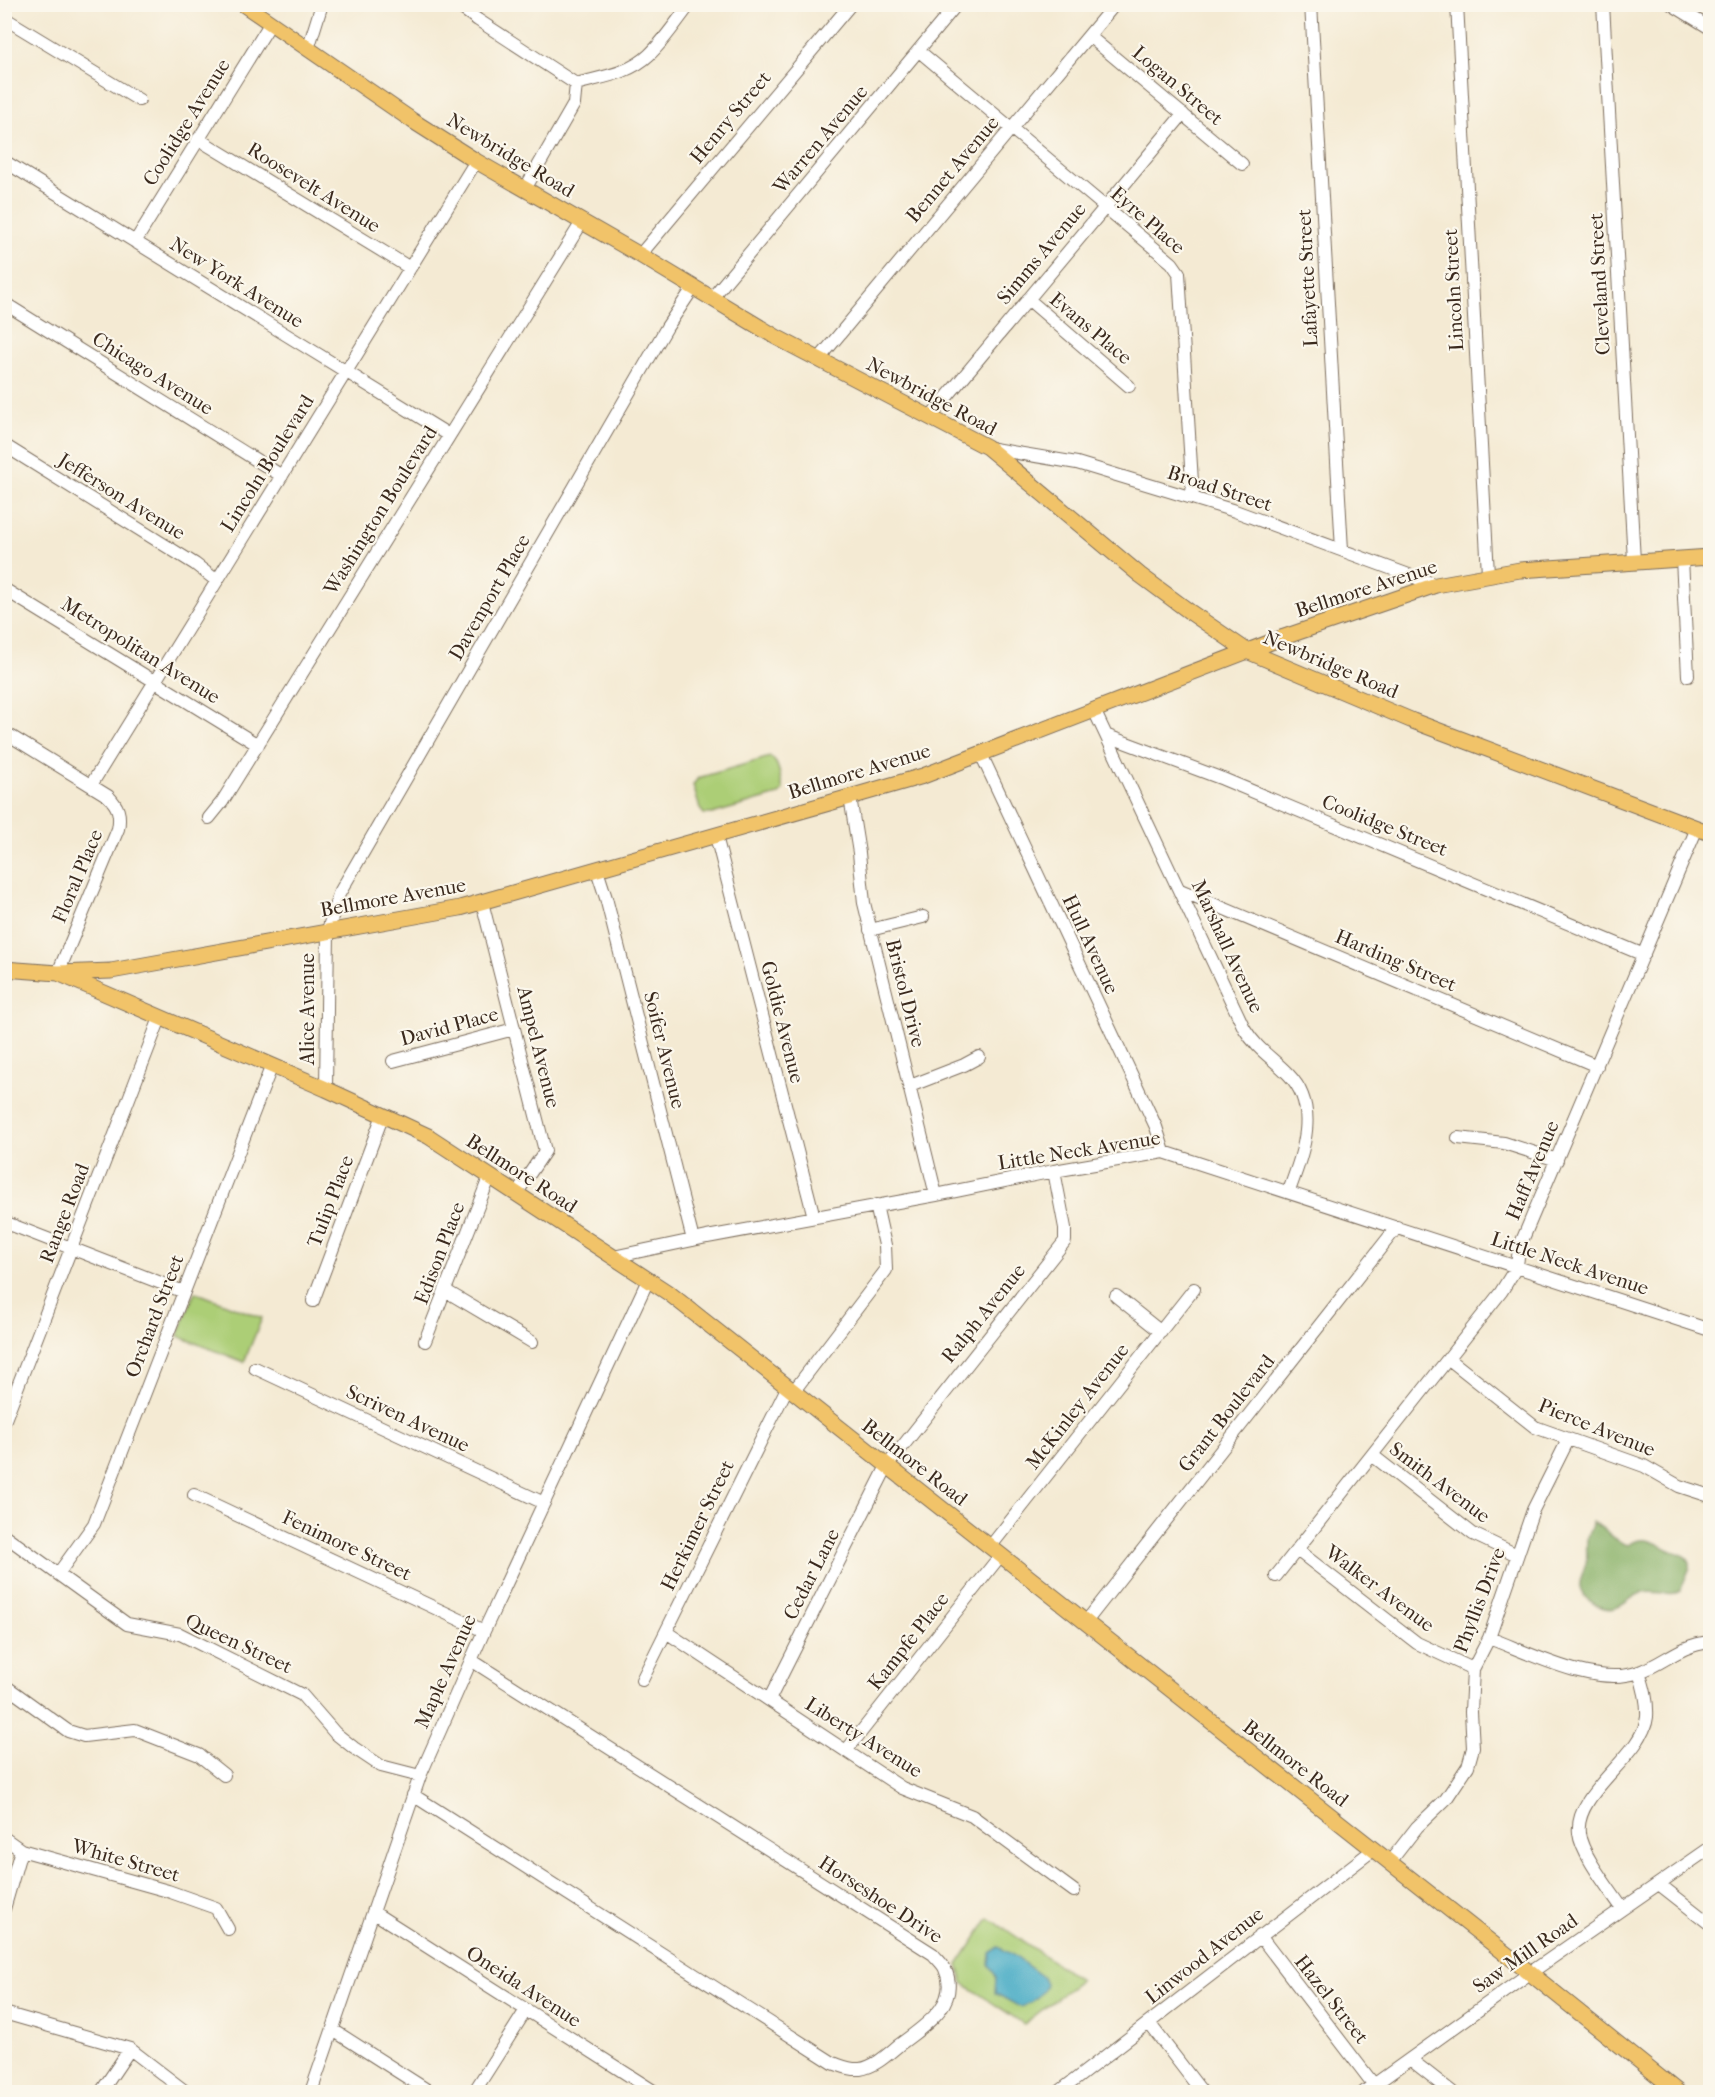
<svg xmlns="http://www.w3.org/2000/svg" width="1715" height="2097" font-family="'IM FELL French Canon',serif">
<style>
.green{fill:#acce76;stroke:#747c4a;stroke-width:1.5}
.forest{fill:#89b167;stroke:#626e42;stroke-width:1.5}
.water{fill:#45aac5;stroke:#406a72;stroke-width:1.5}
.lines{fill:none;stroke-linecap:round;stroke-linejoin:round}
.minor-casing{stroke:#7c6d5d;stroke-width:14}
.major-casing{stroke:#7c6d5d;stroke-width:17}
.minor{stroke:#fff;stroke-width:12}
.major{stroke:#f1c369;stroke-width:15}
.labels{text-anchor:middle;stroke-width:4.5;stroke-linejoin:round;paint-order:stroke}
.street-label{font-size:20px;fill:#3b2a1e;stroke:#fbf7ec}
</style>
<rect width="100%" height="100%" fill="#fbf7ec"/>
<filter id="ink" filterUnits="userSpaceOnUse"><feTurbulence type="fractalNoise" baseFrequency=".0167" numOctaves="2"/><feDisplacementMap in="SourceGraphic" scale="12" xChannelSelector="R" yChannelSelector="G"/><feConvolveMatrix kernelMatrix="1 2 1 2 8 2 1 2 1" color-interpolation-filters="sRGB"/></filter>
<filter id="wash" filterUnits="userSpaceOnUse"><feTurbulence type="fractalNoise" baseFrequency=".008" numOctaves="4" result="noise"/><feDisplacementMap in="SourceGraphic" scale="24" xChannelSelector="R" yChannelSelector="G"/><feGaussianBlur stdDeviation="1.35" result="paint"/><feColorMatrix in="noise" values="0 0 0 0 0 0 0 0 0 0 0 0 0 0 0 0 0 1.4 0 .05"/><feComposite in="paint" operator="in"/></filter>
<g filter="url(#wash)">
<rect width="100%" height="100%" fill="#f4ead3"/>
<path class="green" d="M770 757C780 762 780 779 783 790L778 795 712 814H704L700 809 693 785 698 778Z
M195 1292 262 1318 244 1362 178 1336Z
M989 1918 1080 1980 1024 2024 963 1983 958 1965Z"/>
<path class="forest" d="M1592 1522C1606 1528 1614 1542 1629 1545 1644 1534 1655 1543 1670 1550 1679 1554 1682 1552 1690 1562V1567L1680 1591C1669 1598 1653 1588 1639 1594 1631 1597 1624 1606 1615 1608 1607 1610 1601 1608 1593 1603 1573 1591 1580 1581 1586 1563 1588 1554 1585 1544 1588 1535 1590 1529 1592 1528 1592 1522Z"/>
<path class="water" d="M998 1947 1010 1953 1043 1977 1046 1985C1041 1996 1031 2004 1020 2007L995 1993 996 1977 989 1964 990 1953Z"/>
</g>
<g filter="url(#ink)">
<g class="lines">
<g class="minor-casing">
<path id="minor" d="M456 4 478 20 576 84C601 77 629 74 649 55 664 41 677 21 690 4
M1311 4 1342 550
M1457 4 1488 574
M1603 4 1634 561
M1671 4 1710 28
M4 18 139 100
M1089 36 1242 164
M308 49 322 4
M919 51 1172 263 1179 273 1193 498
M198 139 410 268
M4 161 449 435
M525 189 574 104 576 84
M135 242 270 24
M640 255 851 4
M712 298 957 4
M1028 299 1129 386
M4 303 282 476
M819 359 1115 4
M930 417 1183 114
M4 445 195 564 217 581
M988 448 1077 463 1235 511 1436 585
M1682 559 1688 676
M4 589 258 745
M1094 710 1244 1028C1258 1051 1272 1057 1289 1075 1321 1108 1302 1155 1289 1191
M4 732 108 796C118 806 121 814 118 829L58 973
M1108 736 1223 779 1644 955
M981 754 1156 1127 1164 1152
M91 785 476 161
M850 797 859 853 864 903 936 1195
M209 818 222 802 582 222
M716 836 814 1217
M597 870 606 898 693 1240
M1180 890 1597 1066
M482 902 545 1151 516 1194
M870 930 923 917
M393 1061 514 1029
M910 1086 964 1065 979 1057
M326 1089 328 930 339 894 667 327 693 288
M1458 1138 1504 1143 1557 1160
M4 1222 184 1292
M613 1257 707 1237 936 1195 1054 1171 1164 1152 1710 1330
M446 1291 532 1342
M1116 1296 1161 1332
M313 1301 383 1115
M425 1341 489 1178
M1449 1359 1535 1427 1644 1466 1679 1486 1710 1496
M255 1368 544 1503
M793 1392 886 1270 885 1245 876 1205
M4 1422 160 1018
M1372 1455 1473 1534 1517 1555
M194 1495 484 1631
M4 1535 127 1624 180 1634 302 1695 335 1733 354 1748 381 1766 420 1776
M990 1547 1194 1289
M1297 1550 1417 1643 1473 1669
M58 1574 94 1524 272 1065
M1276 1576 1501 1292 1517 1266 1519 1248 1697 828
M1085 1623 1397 1227
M666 1632 902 1788 972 1816 1074 1891
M1489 1638C1530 1653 1596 1688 1639 1672 1667 1662 1677 1646 1710 1642
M642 1680 787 1388
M4 1685 68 1731 84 1736 135 1730 199 1755 224 1775
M769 1700 887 1466 1065 1241V1228L1054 1171
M846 1751 1000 1556
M413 1795 833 2063C842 2066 850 2070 860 2069 875 2067 888 2054 899 2045 923 2027 961 2004 945 1969 943 1964 937 1959 933 1954L471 1660
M4 1838 21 1850 168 1891 216 1908 228 1929
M1389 1863 1417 1827 1446 1799 1468 1766 1473 1748 1471 1712 1473 1669 1489 1638 1533 1510 1568 1440
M1659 1884 1710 1924
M1622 1908C1610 1890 1581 1854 1579 1833 1574 1792 1643 1756 1647 1717 1648 1701 1644 1687 1639 1672
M4 1909 21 1850
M373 1912 655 2092
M1260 1936 1374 2085
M4 2013 130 2049 186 2092
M1149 2023 1202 2092
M333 2030 430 2092
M1410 2059 1452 2092
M101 2092 130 2049
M311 2092 420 1776 484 1631 648 1280
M474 2092 526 2010
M1059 2092 1373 1850
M1364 2092 1530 1973 1710 1848"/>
</g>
<g class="major-casing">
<path id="major" d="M243 4 413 121 476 161 640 255 776 337 987 447 1140 575 1190 612 1247 651 1413 721 1710 833
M4 969 58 973 111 971 460 908 850 797 923 776 1284 637 1436 585 1520 570 1710 557
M58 973 326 1089 428 1136 670 1294 1530 1973 1678 2092"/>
</g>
<use href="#minor" class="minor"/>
<use href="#major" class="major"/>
</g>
</g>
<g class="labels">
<g class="street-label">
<text transform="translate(1178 85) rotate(40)" y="7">Logan Street</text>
<text transform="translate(730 117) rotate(-50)" y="7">Henry Street</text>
<text transform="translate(186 122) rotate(-58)" y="7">Coolidge Avenue</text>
<text transform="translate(820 139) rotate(-50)" y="7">Warren Avenue</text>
<text transform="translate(511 155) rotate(31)" y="7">Newbridge Road</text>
<text transform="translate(952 169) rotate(-50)" y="7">Bennet Avenue</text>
<text transform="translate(314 187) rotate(32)" y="7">Roosevelt Avenue</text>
<text transform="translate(1148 220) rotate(41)" y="7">Eyre Place</text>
<text transform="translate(1041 253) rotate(-50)" y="7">Simms Avenue</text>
<text transform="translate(1307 278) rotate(-93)" y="7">Lafayette Street</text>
<text transform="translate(237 282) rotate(32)" y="7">New York Avenue</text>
<text transform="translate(1599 284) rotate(-93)" y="7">Cleveland Street</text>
<text transform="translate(1453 290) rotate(-93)" y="7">Lincoln Street</text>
<text transform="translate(1091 328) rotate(40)" y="7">Evans Place</text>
<text transform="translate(153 373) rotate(32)" y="7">Chicago Avenue</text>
<text transform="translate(932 396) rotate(28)" y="7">Newbridge Road</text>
<text transform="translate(267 463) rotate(-58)" y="7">Lincoln Boulevard</text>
<text transform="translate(1220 488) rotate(18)" y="7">Broad Street</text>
<text transform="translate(122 496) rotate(32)" y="7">Jefferson Avenue</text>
<text transform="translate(380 510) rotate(-58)" y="7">Washington Boulevard</text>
<text transform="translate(1366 588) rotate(-18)" y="7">Bellmore Avenue</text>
<text transform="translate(489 597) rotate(-60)" y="7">Davenport Place</text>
<text transform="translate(141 650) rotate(32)" y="7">Metropolitan Avenue</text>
<text transform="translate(1331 664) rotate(23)" y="7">Newbridge Road</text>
<text transform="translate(859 771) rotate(-17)" y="7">Bellmore Avenue</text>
<text transform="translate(1385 825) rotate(22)" y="7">Coolidge Street</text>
<text transform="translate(77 876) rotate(-67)" y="7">Floral Place</text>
<text transform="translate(393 897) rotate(-10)" y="7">Bellmore Avenue</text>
<text transform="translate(1091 944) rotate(65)" y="7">Hull Avenue</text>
<text transform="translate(1228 946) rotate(65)" y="7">Marshall Avenue</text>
<text transform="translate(1396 960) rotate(23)" y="7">Harding Street</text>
<text transform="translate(906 993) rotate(76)" y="7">Bristol Drive</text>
<text transform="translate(307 1009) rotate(-90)" y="7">Alice Avenue</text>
<text transform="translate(783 1022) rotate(76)" y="7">Goldie Avenue</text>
<text transform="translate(449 1026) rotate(-15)" y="7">David Place</text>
<text transform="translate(539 1047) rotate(76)" y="7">Ampel Avenue</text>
<text transform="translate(665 1050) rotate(76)" y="7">Soifer Avenue</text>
<text transform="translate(1079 1150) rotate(-9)" y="7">Little Neck Avenue</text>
<text transform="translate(1532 1170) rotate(-67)" y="7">Haff Avenue</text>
<text transform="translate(522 1173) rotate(33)" y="7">Bellmore Road</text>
<text transform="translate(330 1201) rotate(-69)" y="7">Tulip Place</text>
<text transform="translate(64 1213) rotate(-69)" y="7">Range Road</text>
<text transform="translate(439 1253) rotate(-69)" y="7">Edison Place</text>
<text transform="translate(1570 1263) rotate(18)" y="7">Little Neck Avenue</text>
<text transform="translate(983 1313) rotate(-51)" y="7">Ralph Avenue</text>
<text transform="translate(154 1316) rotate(-69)" y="7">Orchard Street</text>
<text transform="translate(1077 1406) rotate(-52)" y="7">McKinley Avenue</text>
<text transform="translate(1226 1413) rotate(-52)" y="7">Grant Boulevard</text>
<text transform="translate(408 1418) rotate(25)" y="7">Scriven Avenue</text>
<text transform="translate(1597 1427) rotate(22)" y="7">Pierce Avenue</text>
<text transform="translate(915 1462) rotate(38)" y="7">Bellmore Road</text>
<text transform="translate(1440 1482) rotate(37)" y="7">Smith Avenue</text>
<text transform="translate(697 1525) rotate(-64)" y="7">Herkimer Street</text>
<text transform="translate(347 1545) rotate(25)" y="7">Fenimore Street</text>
<text transform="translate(811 1574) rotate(-63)" y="7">Cedar Lane</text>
<text transform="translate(1380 1588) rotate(37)" y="7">Walker Avenue</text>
<text transform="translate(1479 1600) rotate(-69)" y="7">Phyllis Drive</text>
<text transform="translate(908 1641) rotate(-52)" y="7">Kampfe Place</text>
<text transform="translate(239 1643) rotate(25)" y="7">Queen Street</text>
<text transform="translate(445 1671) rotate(-66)" y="7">Maple Avenue</text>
<text transform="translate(864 1737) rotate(32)" y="7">Liberty Avenue</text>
<text transform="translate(1296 1763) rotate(38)" y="7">Bellmore Road</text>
<text transform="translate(126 1860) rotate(16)" y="7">White Street</text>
<text transform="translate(881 1899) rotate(33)" y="7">Horseshoe Drive</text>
<text transform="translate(1525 1953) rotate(-35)" y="7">Saw Mill Road</text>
<text transform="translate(1204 1955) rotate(-38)" y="7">Linwood Avenue</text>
<text transform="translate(524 1986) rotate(33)" y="7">Oneida Avenue</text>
<text transform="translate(1332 1999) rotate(52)" y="7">Hazel Street</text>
</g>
</g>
<rect width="1715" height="2097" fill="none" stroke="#fbf7ec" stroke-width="24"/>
</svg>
